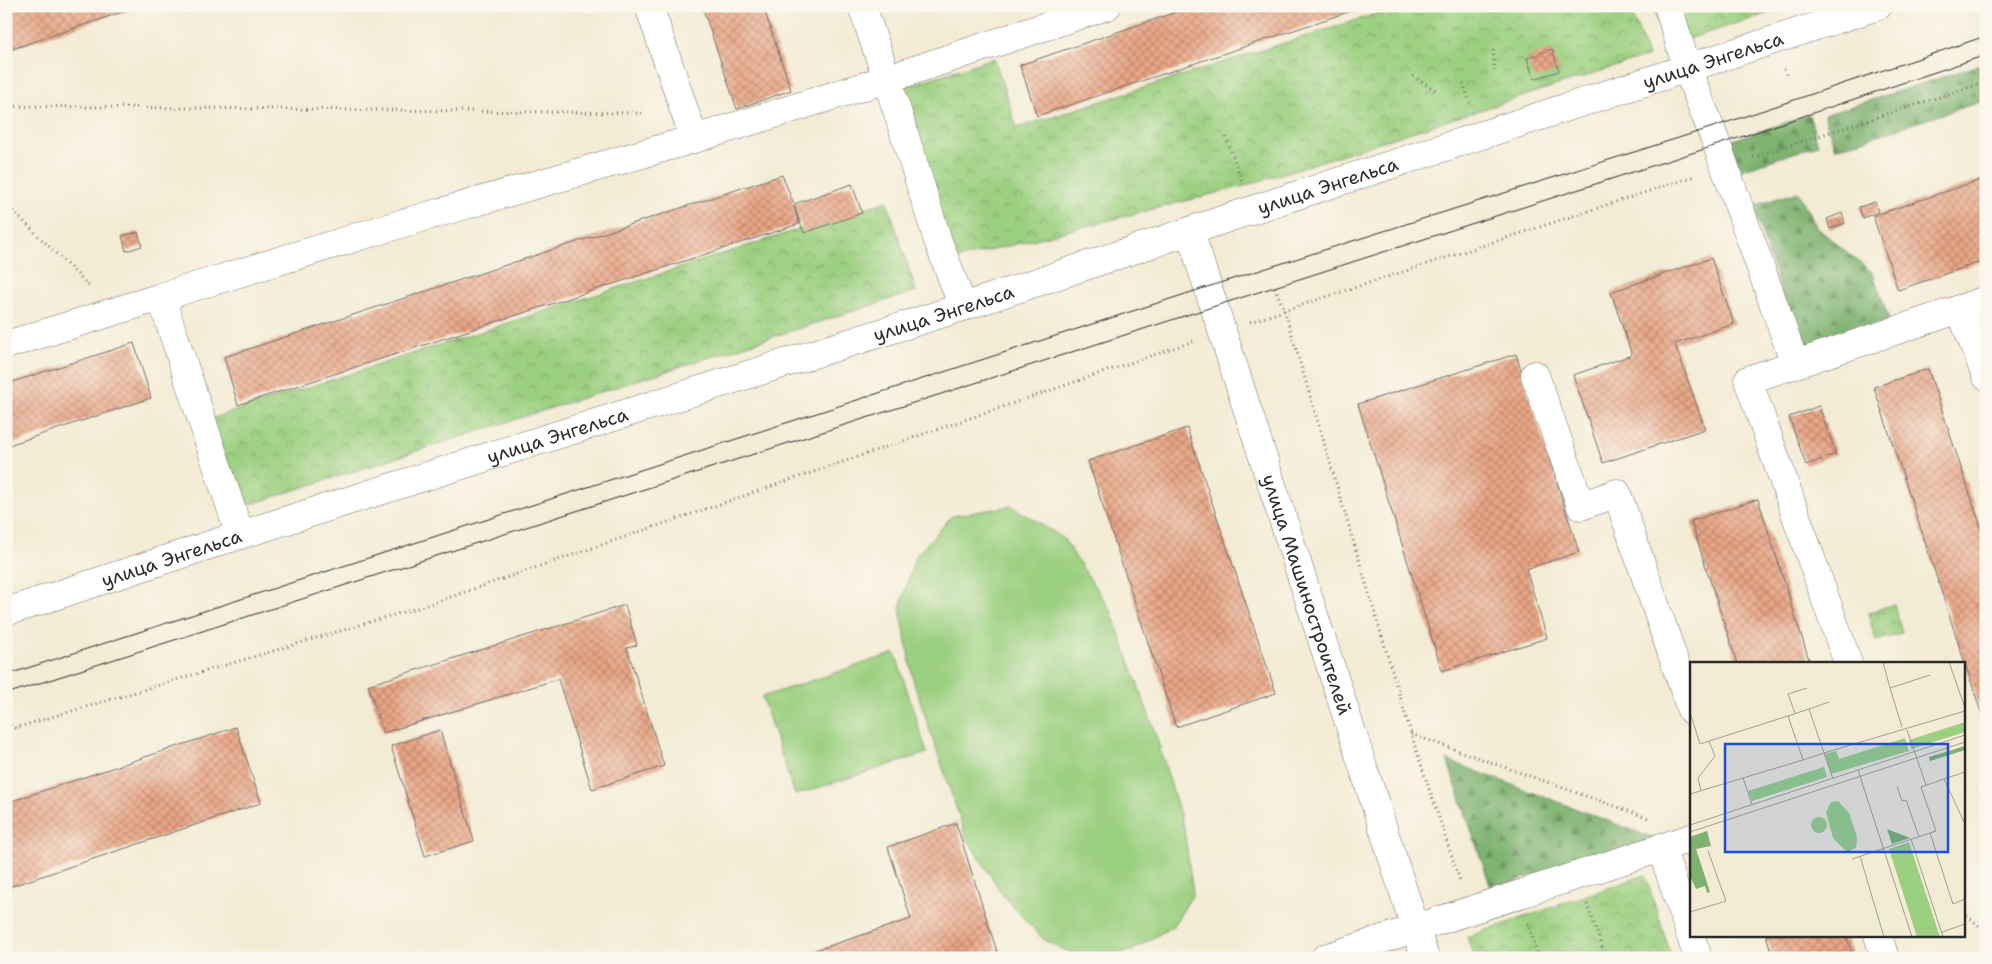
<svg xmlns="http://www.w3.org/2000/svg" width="1992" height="964" font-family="'Shantell Sans',sans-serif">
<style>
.forest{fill:url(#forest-firs);stroke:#546e4d}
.park{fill:url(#park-crowns);stroke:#647e56}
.pitch{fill:#9cd081;stroke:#647e56}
.building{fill:url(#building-cross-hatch)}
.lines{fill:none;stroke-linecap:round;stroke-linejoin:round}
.minor-casing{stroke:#716e66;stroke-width:29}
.major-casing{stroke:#716e66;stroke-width:29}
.path{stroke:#716e66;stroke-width:3;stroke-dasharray:1 4;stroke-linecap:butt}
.minor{stroke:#fff;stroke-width:28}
.major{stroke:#fff;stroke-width:28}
.tram{stroke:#2b2b2b;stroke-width:1}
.labels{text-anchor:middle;stroke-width:5;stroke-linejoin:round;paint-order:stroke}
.street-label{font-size:19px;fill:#2b2b2b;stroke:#fbf7ec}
.inset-road{fill:none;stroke:#a39e90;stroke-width:1}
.view{fill:#1d4ed8;fill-opacity:0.15;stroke:#1d4ed8;stroke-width:2.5}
.inset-edge{fill:none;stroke:#2b2b2b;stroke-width:2.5}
</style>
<defs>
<pattern id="forest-firs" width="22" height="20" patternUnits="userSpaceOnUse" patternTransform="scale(1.25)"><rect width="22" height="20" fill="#7db26f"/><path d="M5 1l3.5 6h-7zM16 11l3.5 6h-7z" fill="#67915b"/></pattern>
<pattern id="park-crowns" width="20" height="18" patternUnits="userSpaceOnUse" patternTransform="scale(1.25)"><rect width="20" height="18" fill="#9cd081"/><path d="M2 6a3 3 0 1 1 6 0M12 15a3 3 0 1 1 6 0" fill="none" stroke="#7fa96a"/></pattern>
<pattern id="building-cross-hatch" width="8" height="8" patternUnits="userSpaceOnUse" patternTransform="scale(1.25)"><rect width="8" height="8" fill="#eaa686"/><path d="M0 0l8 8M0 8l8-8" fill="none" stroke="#be876e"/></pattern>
</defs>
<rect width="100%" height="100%" fill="#fbf7ec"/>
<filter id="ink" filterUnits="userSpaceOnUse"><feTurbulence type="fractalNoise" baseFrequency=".02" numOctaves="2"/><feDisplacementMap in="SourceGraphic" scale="10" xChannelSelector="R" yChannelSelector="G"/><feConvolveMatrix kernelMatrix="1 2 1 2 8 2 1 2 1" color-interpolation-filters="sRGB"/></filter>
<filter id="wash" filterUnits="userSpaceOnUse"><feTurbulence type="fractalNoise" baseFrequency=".0096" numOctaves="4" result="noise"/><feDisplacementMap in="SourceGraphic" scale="20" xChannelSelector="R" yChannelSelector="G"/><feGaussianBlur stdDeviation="1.12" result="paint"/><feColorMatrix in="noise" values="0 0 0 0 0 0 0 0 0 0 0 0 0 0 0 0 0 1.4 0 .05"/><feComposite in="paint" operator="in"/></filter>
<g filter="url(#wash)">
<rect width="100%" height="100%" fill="#f3ebd4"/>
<path class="forest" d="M1986 63V100L1835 149 1824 115Z
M1809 115 1818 145 1739 171 1730 141Z
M1798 192 1817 228 1873 273 1889 320 1800 352 1753 206Z
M1447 760 1656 839 1491 888Z"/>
<path class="park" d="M1401 6H1629L1648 56 1244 186 949 261 898 89 994 58 1017 128Z
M1653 6H1791L1666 46Z
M887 201 916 291 239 508 210 419Z
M1894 604 1902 633 1876 641 1868 613Z
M1645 875 1672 958H1474L1467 937Z"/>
<path class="pitch" d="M1012 506 1063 538 1111 611 1154 729 1184 828 1193 894 1173 926 1133 950 1101 958H1081L1044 940 1004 897 966 837 914 683 900 608 915 557 952 516Z
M895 653 927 753 795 795 762 697Z"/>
<g id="blocks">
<path class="building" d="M6 6H136L137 7 6 51Z
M702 6H763L791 90 737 109Z
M1194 6 1363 7 1037 116 1020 65Z
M1552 49 1559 71 1534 79 1527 58Z
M782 175 794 204 852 184 862 213 804 233 794 206 799 224 238 405 224 357Z
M1986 178V260L1898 290 1873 216Z
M1875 202 1878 212 1863 218 1859 207Z
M1842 213 1845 223 1830 229 1827 219Z
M138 232 142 246 126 251 122 236Z
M1711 258 1734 324 1675 344 1705 429 1603 463 1573 375 1632 355 1611 292Z
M134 343 151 398 6 446V384Z
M1516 354 1579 552 1526 569 1547 638 1442 671 1358 404Z
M1928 369 1986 542 1985 724 1874 387Z
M1819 406 1836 454 1806 465 1789 417Z
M1187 428 1276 693 1176 727 1088 461Z
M1758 499 1810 663H1737L1691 521Z
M625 605 637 645 627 648 664 766 592 789 558 679 383 733 368 685Z
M236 727 261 803 6 888V803Z
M440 730 474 841 425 856 391 746Z
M956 823 999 958H792L911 919 888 847Z
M1766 935H1846L1853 958H1773Z"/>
</g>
</g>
<g filter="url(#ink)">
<use href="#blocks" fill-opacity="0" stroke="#716e66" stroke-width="1"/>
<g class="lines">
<g class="minor-casing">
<g id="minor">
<path d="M649 6 694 139 887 79 938 241 963 307"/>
<path d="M862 6 887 79 1107 6"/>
<path d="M1668 6 1687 68 1717 145 1795 364"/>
<path id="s1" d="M1190 232 1425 958"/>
<path d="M161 297 400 224 694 139"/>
<path d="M1960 309 1986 300"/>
<path d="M6 345 161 297 240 535"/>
<path d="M1535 375 1581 506 1617 493 1691 710"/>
<path d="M1848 663 1748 380 1960 309 1986 376"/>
<path d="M1661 847 1698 958"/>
<path d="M1878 935 1885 958"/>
<path d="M1325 958 1691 838"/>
</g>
</g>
<g class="major-casing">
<g id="major">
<path id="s2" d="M6 612 240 535 963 307 1252 210 1878 6"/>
</g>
</g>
<path class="path" d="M1493 50 1495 73
M1784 69 1787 77
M1413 76 1437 91
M1463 83 1471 106
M6 106 644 113
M1226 137 1242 181
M1753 157 1986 82
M6 204 89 286
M1275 287 1285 312 1411 734 1460 881
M1250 322 1695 176
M6 722 15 728 427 605 1194 341
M1411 734 1648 818
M1587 904 1606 958
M1963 912 1986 932
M1528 923 1539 958"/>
<use href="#minor" class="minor"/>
<use href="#major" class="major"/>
<path class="tram" d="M6 675 1207 287 1710 128 1986 36
M6 694 1717 145 1986 55"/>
</g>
</g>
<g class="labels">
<g class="street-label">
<text dy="7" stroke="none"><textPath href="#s2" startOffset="1794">улица Энгельса</textPath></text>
<text dy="7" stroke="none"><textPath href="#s2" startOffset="1389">улица Энгельса</textPath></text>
<text dy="7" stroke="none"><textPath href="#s2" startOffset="984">улица Энгельса</textPath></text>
<text dy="7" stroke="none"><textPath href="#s2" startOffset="579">улица Энгельса</textPath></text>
<text dy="7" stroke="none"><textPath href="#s2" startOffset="174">улица Энгельса</textPath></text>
<text dy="7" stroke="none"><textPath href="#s1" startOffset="381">улица Машиностроителей</textPath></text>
</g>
</g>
<g transform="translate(1690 662)">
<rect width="275" height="275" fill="#f3ebd4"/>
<path d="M275 84V88L240 99 239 95ZM197 167 220 176 202 182ZM17 169 21 184 6 187 20 230 17 231 15 224 6 227 0 214V175Z" fill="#7db26f"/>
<path d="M275 60V70L221 87 219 78ZM215 76 219 89 141 112 135 92 146 89 149 97ZM134 105 137 115 62 139 58 129ZM219 180 250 275H227L199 187Z" fill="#9cd081"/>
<path d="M148 139 159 151 167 175 166 186 157 190 143 176 136 150 141 140ZM121 163a8 8 0 1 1 16 0a8 8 0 1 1-16 0Z" fill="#9cd081"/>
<path class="inset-road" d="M193 0 200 26 240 13M259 0 275 46M200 26 212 65M119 47 139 40M0 50 10 82 98 54 113 98 134 91 143 117M105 51 98 32 117 26M98 54 119 47 134 91 275 49M217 68 236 123M168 108 222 275M53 116 113 98M254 117 275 110M207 124 212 139 216 138 229 175M11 129 8 116 25 94 19 79M0 132 53 116 62 142M275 162 254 117 231 125 246 169 240 171 263 242 275 237M0 163 275 73M0 170 275 80M221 177 253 275M170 194 194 275M162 197 240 171M0 250 36 239 18 189M252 270 275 262"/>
<path class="view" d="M35 82H258V190H35Z"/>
<rect width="275" height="275" class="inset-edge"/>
</g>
<rect width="1992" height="964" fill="none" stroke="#fbf7ec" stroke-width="25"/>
</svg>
